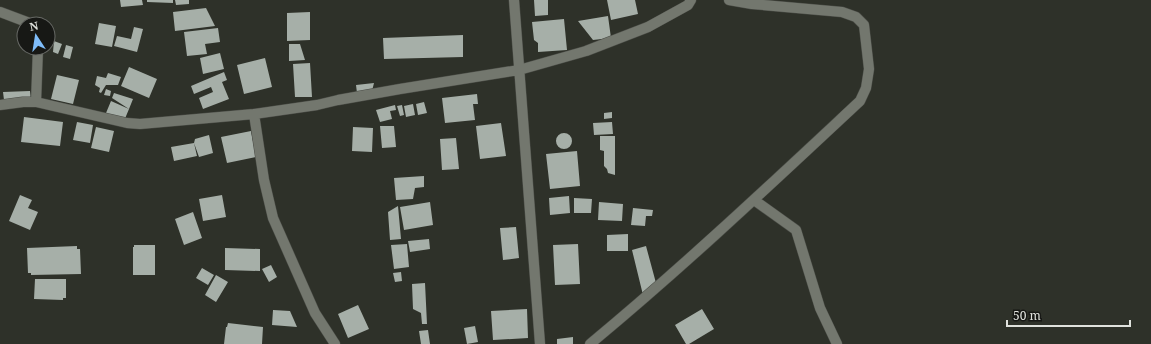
<svg xmlns="http://www.w3.org/2000/svg" width="1151" height="344" font-family="'Noto Serif',serif">
<style>
.building{fill:#a6afa8}
.lines{fill:none;stroke-linecap:round;stroke-linejoin:round}
.minor-casing{stroke:#4b4d47;stroke-width:11}
.minor{stroke:#73776e;stroke-width:10}
</style>
<rect width="100%" height="100%" fill="#2e3129"/>
<path class="building" d="M120 0H142L143 5 121 7Z
M147 0H173V3L147 2Z
M175 0H189V4L176 5Z
M534 0H548V15L535 16Z
M607 0H635L638 14 611 20Z
M206 8 215 26 175 31 173 12Z
M310 12V40L287 41V13Z
M608 16 611 38 593 40 578 21Z
M564 19 567 50 538 52V43L534 40 532 22Z
M99 23 116 26 112 47 95 44Z
M134 27 143 29 137 52 114 46 117 36 131 39Z
M218 28 220 42 205 44 207 54 187 56 184 32Z
M463 35V57L384 59 383 38Z
M54 41 62 44 58 54 53 52Z
M289 44H300L305 60 289 61Z
M66 45 73 47 70 59 63 57Z
M220 53 224 69 203 74 200 58Z
M265 58 272 87 244 94 237 65Z
M310 63 312 97H295L293 64Z
M129 67 157 79 149 98 121 86Z
M224 72 227 80 222 82 229 99 203 109 199 98 213 92 211 87 194 94 191 86Z
M108 73 121 77 118 85H106L101 93 99 92 100 88 95 85 97 76 106 78Z
M57 75 79 80 73 104 51 99Z
M374 83 372 91 357 93 356 85Z
M106 89 111 91 110 96 104 95Z
M30 91 31 100H4L3 92Z
M114 93 133 99 129 109 112 98Z
M477 94 478 104H473L475 120 445 123 442 98Z
M111 101 129 109 124 121 106 113Z
M424 102 427 113 418 115 416 104Z
M413 104 415 115 406 117 404 106Z
M395 105 396 110 390 111 392 119 380 122 376 110Z
M402 105 404 115 400 116 397 106Z
M612 112V118L604 119V113Z
M24 117 63 122 60 146 21 142Z
M77 122 93 125 90 143 73 140Z
M612 122 613 134 594 135 593 123Z
M501 123 506 156 480 159 476 126Z
M380 126H394L396 147 382 148Z
M96 127 114 131 109 152 91 148Z
M353 127 373 128 372 152 352 151Z
M251 131 256 157 227 163 221 137Z
M556 141a8 8 0 1 1 16 0a8 8 0 1 1-16 0Z
M209 135 213 153 199 157 194 143 195 139Z
M600 136H615V175L608 173 607 169 604 166V151L600 150Z
M456 138 459 169 442 170 440 139Z
M194 143 197 156 174 161 171 147Z
M577 151 580 186 550 189 546 154Z
M424 176V187L415 188 413 199 396 200 394 178Z
M20 195 32 200 28 208 38 212 30 230 9 221Z
M222 195 226 217 203 221 199 199Z
M569 196 570 213 550 215 549 198Z
M574 198 592 199 591 213H574Z
M430 202 433 225 404 230 400 207Z
M599 202 623 204 622 221 598 220Z
M398 206 401 239 390 240 388 212Z
M633 208 653 210 652 216H646L645 226 631 225Z
M193 212 202 238 184 245 175 219Z
M516 227 519 258 503 260 500 228Z
M628 234V251H607V235Z
M429 239 430 249 410 252 408 241Z
M407 244 409 267 394 269 391 245Z
M578 244 580 284 555 285 553 245Z
M134 245H155V275H133V247H134Z
M77 246V249H80L81 274 31 275V273H28L27 248Z
M646 246 656 283 643 295 632 250Z
M225 248 260 249V271L225 270Z
M271 265 277 277 269 282 262 269Z
M202 268 214 275 208 285 196 278Z
M401 272 402 281 395 282 393 273Z
M216 275 228 282 216 302 205 295Z
M35 279H66V298H63V300L34 299Z
M425 283 427 324H422L421 313 413 309 412 284Z
M358 305 369 329 348 338 338 314Z
M527 309 528 338 493 340 491 311Z
M702 309 714 329 689 344H686L675 325Z
M273 310 290 311 297 327 272 325Z
M228 323 263 327 262 344H224L226 327H227Z
M475 326 478 342 467 344 464 328Z
M428 330 430 344H421L419 331Z
M573 337V344H557V339Z"/>
<g class="lines">
<g class="minor-casing">
<path id="minor" d="M514 0 540 344
M0 12 32 24
M36 102 38 48
M0 105 23 102H36L127 123 140 124 254 114 317 105 338 100 400 89 519 70 586 51 648 27 688 5 691 0
M254 114 264 180 273 218 315 313 335 344
M754 200 796 230 820 308 837 344
M590 344C683 267 771 184 860 101L866 88 869 69 864 25 856 17 842 12 752 4 729 0"/>
</g>
<use href="#minor" class="minor"/>
</g>
<g transform="translate(36 36) rotate(348)"><circle r="19" fill="#171815" stroke="#676965"/>
<path d="M0-3L7 15L0 10L-7 15Z" fill="#7fbdfa"/>
<text y="-6" font-size="11" font-weight="bold" text-anchor="middle" fill="#e0e2dd">N</text>
</g>
<path d="M1007 320v6h123v-6" fill="none" stroke="#e0e2dd" stroke-width="2"/>
<text x="1013" y="320" font-size="12" fill="#e0e2dd" stroke="#171815" stroke-width="3" paint-order="stroke">50 m</text>
</svg>
